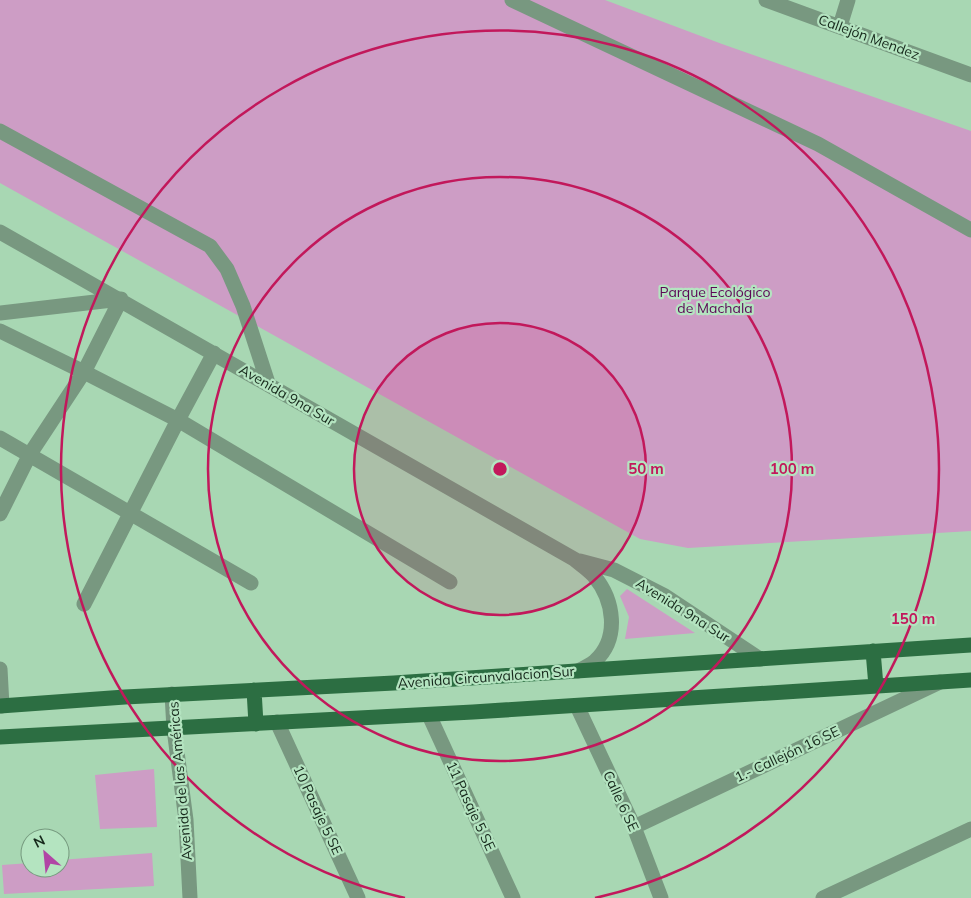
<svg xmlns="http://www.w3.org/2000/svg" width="971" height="898" font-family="Mulish,sans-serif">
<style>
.green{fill:#cd9dc5}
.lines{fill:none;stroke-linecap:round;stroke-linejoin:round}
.minor{stroke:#789880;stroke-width:15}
.major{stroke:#2c6e42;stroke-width:15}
.ring{fill:none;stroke:#c2185b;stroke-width:2.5}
.labels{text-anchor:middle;stroke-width:4.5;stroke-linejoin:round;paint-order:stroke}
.street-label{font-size:14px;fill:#16281b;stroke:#b4e4c0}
.park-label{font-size:14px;fill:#5c0656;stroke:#b4e4c0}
.centre{fill:#c2185b;stroke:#b4e4c0;stroke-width:2.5}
.ring-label{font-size:15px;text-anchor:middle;font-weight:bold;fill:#c2185b;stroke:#b4e4c0;stroke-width:4.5;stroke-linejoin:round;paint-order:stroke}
</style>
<rect width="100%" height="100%" fill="#a8d7b3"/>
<path class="green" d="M0 0H605L722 44 971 131V531L688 548 640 539 0 183Z
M627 589 695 633 625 639 629 617 620 596Z
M154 769 157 827 100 829 95 775Z
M152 853 154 886 4 894 2 865 30 863V868H60V860Z"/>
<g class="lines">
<path class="minor" d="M512 0 818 144 971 230
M766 0 971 75
M840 26 848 0
M0 131 210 246 227 269 243 306 268 383
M0 232 574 559C580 564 589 570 594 576 614 600 620 638 595 661 590 665 584 668 578 671
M0 313 121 299
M0 331 84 372 178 420 450 582
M0 438 251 583
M0 514 30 454 84 372 121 299
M580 561 614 570 665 596 760 659
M84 604 178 420 214 353
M0 669 2 706
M172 694 174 729 186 820 190 898
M577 706 634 827 661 898
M429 715 513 898
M277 722 358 898
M634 827 940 682
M823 898 971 829"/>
<path class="major" d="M873 651 876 686
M254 690 256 724
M0 706 125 697 394 683 971 645
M0 737 473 712 971 680"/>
</g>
<circle cx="500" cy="469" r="146" fill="#c2185b" fill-opacity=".12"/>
<g class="ring">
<circle cx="500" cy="469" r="146"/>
<circle cx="500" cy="469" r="292"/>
<path d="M405 898A439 439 0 1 1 595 898"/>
</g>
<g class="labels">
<g class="street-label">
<text transform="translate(869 37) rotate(20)" y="5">Callejón Mendez</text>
<text transform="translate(287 395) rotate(30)" y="5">Avenida 9na Sur</text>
<text transform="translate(683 610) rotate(32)" y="5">Avenida 9na Sur</text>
<text transform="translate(486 677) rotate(-4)" y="5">Avenida Circunvalacion Sur</text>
<text transform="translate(787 754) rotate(-25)" y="5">1.- Callejón 16 SE</text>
<text transform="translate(180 781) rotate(-95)" y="5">Avenida de las Américas</text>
<text transform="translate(621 801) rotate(65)" y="5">Calle 6 SE</text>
<text transform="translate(471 806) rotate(65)" y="5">11 Pasaje 5 SE</text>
<text transform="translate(318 810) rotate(65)" y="5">10 Pasaje 5 SE</text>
</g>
<g class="park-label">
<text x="715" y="297">Parque Ecológico<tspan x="715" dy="16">de Machala</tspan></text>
</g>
</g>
<circle cx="500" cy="469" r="8" class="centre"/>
<g class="ring-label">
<text x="646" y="474">50 m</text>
<text x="792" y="474">100 m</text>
<text x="913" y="624">150 m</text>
</g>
<g transform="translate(45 853) rotate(333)"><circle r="24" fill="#b4e4c0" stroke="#75997e"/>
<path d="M0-4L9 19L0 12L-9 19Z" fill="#b145a5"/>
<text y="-8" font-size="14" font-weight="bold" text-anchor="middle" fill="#16281b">N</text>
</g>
</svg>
